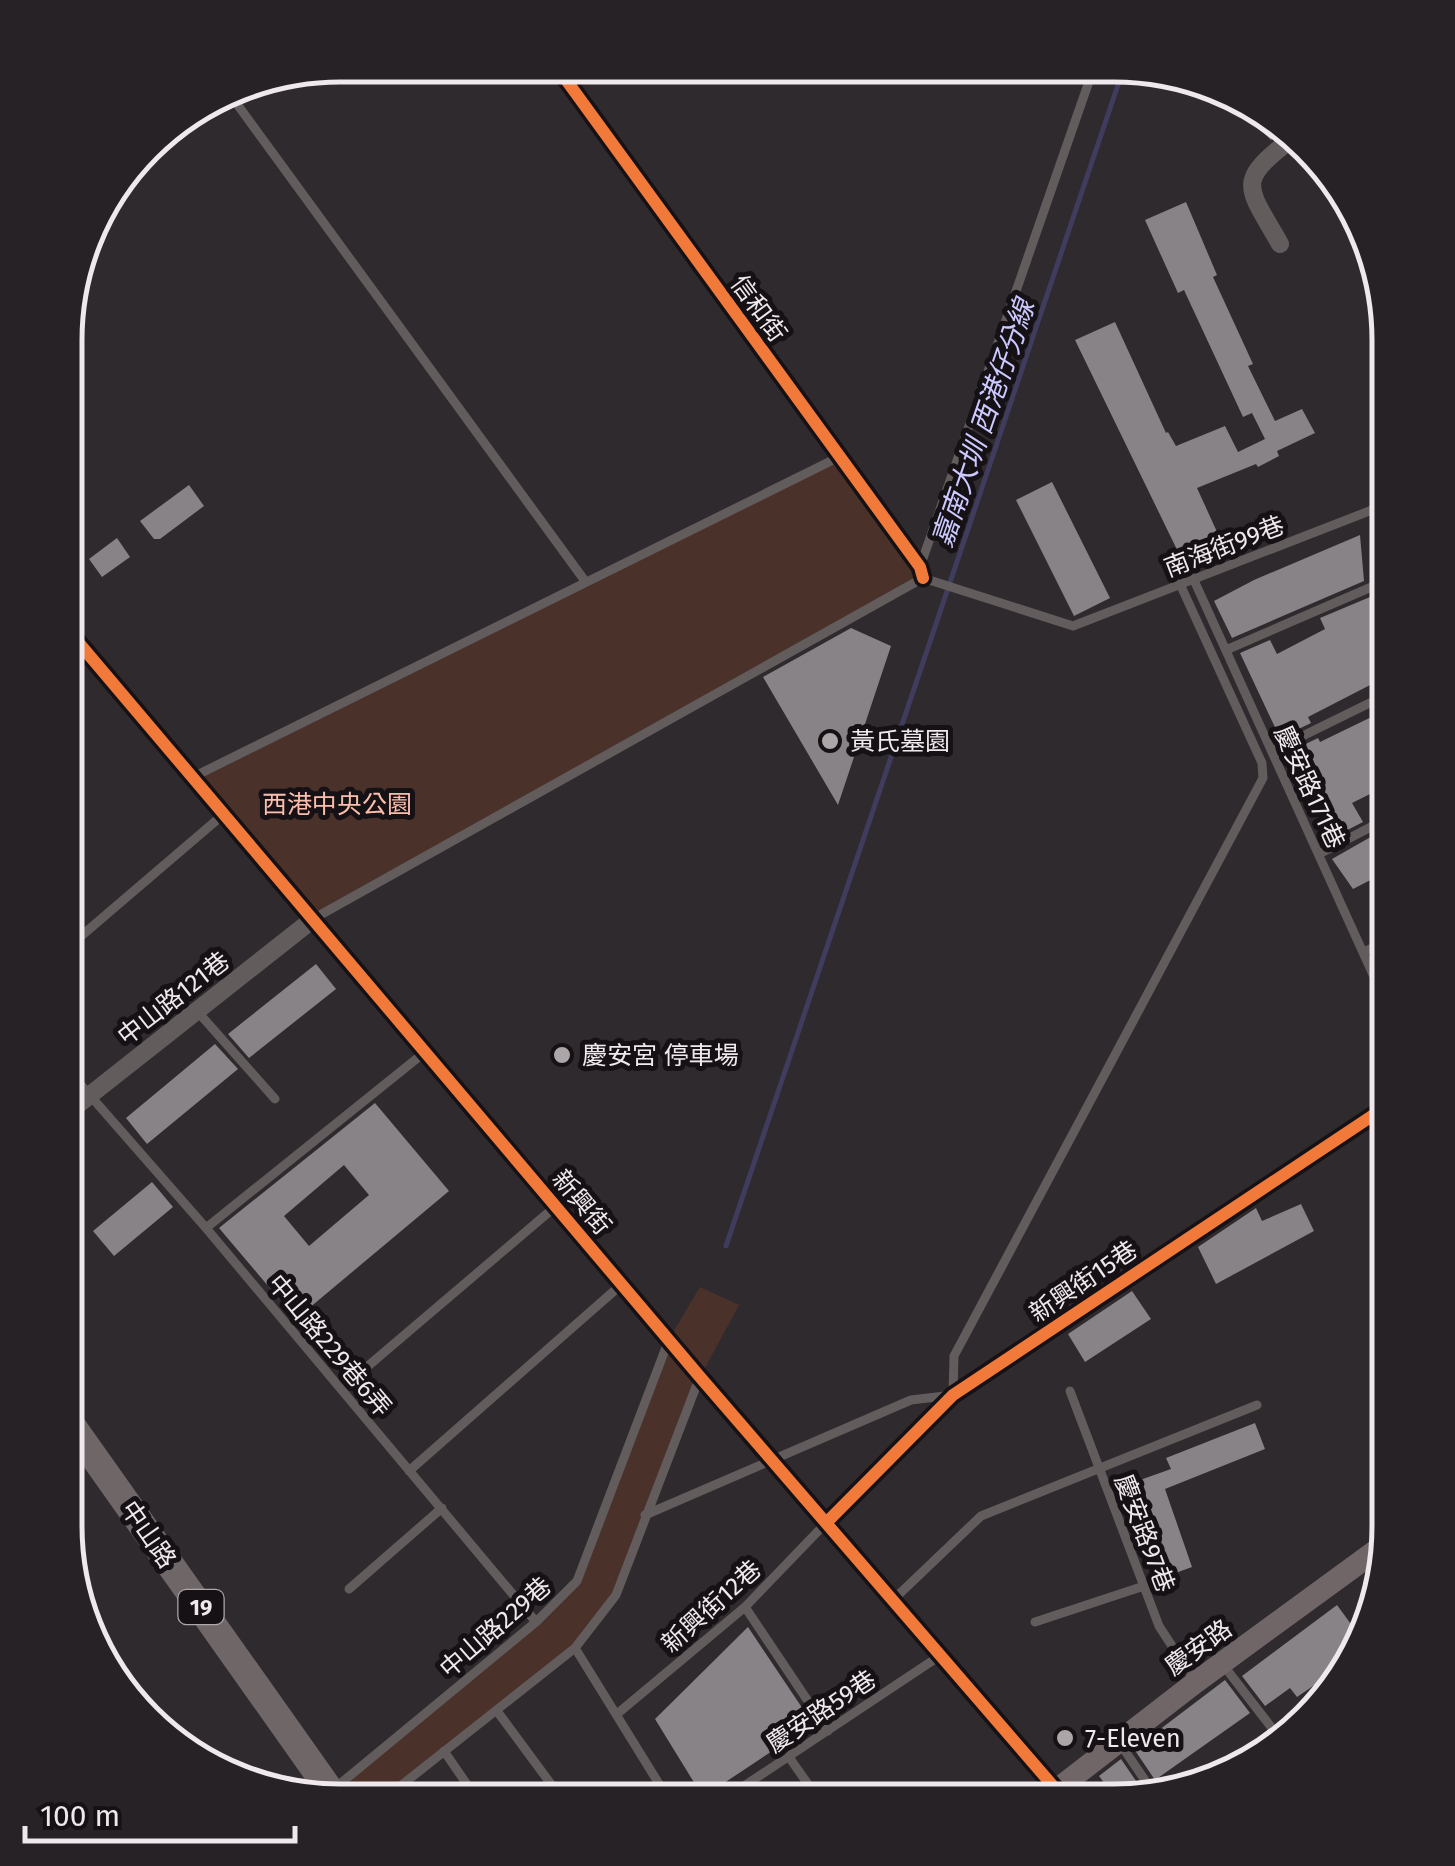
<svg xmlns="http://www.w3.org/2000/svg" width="1455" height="1866" font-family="'Fira Sans','Noto Sans TC',sans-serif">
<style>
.green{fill:#4a322b}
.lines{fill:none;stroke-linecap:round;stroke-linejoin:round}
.stream{stroke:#3f3c5e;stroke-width:5}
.building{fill:#878387;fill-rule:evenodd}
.service{stroke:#635c5d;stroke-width:9}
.minor{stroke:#635c5d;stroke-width:18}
.secondary{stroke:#706668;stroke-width:22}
.primary{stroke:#6e6667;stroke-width:28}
.cycleway-casing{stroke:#161114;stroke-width:19}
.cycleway{stroke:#f17a3a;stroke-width:12}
.poi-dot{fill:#aca6a9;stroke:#161114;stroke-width:4}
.labels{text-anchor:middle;stroke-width:10;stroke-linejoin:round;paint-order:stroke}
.shield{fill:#161114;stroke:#aea8ab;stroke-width:2.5}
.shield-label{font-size:22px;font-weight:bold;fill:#efe8ec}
.street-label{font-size:25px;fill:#efe8ec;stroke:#161114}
.poi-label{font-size:25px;fill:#efe8ec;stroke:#161114;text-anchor:start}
.park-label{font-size:25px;fill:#fbbead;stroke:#161114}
.water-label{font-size:28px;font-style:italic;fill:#cbc9ff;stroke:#161114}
.rim{fill:none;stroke:#efe8ec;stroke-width:5}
</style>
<rect width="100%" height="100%" fill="#2f2a2d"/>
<path class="green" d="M839 457 923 578 312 920 193 777Z
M700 1287 739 1305 700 1377 616 1595 575 1648 384 1799H321L536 1622 577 1581 669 1339Z"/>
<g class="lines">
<path class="stream" d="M726 1246 1124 67"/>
</g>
<path class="building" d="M1231 101 1282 122 1286 127 1271 140Z
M1186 202 1217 275 1213 277 1253 364 1248 366 1275 421 1302 409 1315 433 1277 451 1279 456 1258 467 1256 464 1197 488 1223 545 1183 562 1075 340 1115 322 1166 433 1168 432 1176 446 1225 426 1238 452 1265 439 1252 413 1243 417 1184 290 1178 293 1145 220Z
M1052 482 1110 598 1074 616 1016 500Z
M189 485 204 506 160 539H154L140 521Z
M1360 535 1364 581 1232 638 1214 601 1254 580Z
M117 538 130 557 102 577 89 559Z
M1370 597 1374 606 1390 597V685L1376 691V682L1308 717 1311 723 1280 738 1240 653 1270 640 1277 654 1325 629 1320 618Z
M851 628 891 646 838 805 763 677Z
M1390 708V784L1352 803 1363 822 1332 838 1287 753 1318 738 1320 742Z
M1390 826V870L1353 889 1332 859Z
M316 964 336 989 249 1058 228 1034Z
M215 1044 238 1069 147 1144 126 1118Z
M375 1103 449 1191 296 1319 219 1228ZM344 1165 369 1195 309 1246 284 1216Z
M152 1182 173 1207 114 1256 93 1231Z
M1301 1204 1314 1231 1216 1284 1198 1247 1256 1208 1262 1221Z
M1132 1291 1151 1319 1085 1362 1068 1334Z
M1255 1423 1265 1449 1165 1489 1192 1567 1159 1579 1126 1485 1171 1469 1166 1458Z
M1337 1605 1359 1635 1350 1661 1297 1697 1290 1688 1265 1706 1242 1676Z
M748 1627 813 1724 703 1797 655 1719Z
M1225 1680 1250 1713 1155 1780 1134 1749Z
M1121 1759 1145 1794 1117 1800 1099 1776Z"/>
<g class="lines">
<path class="service" d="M229 93 585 581
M1362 220 1363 251
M921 564 1094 67
M1193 578 1390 1012
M1226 650 1390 579
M1272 751 1390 693
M193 777 839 457
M1319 854 1390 817
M313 919 923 578 1073 626 1390 503
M66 949 225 813
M1364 952 1390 939
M197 1011 275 1099
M66 1068 206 1228 536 1622
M206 1228 425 1052
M341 1389 556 1206
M1070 1391 1159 1626 1194 1680
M409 1471 622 1284
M645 1515 911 1400 953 1395 954 1356 1263 778 1262 763 1180 584
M349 1589 442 1508
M893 1600 981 1516 1257 1405
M745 1607 828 1731
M1035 1622 1144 1586
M575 1648 669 1800
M1224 1666 1278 1736
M497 1711 562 1799
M617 1714 745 1607 825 1524
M1121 1745 1153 1792
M444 1751 477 1799
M789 1757 819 1800
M335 1788 536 1622 577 1581 668 1342
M384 1799 575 1648 616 1595 699 1379
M723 1800 941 1655"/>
<path class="minor" d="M556 66 920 567 923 578
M1280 244C1246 184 1235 182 1294 137
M67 629 700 1377 1066 1801
M66 1114 312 920
M827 1522 953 1395 1390 1104"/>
<path class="secondary" d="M1042 1801 1196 1682 1389 1541"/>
<path class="primary" d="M65 1416 336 1799"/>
<g class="cycleway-casing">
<path id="cycleway" d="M556 66 920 567 923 578
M67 629 700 1377 1066 1801
M827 1522 953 1395 1390 1104"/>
</g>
<use href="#cycleway" class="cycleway"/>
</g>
<g class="poi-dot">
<circle cx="830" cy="741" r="10"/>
<circle cx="562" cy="1055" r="10"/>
<circle cx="1065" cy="1738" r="10"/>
</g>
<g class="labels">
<rect class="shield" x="178.5" y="1590" width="45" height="34" rx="8"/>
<g class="shield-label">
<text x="201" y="1615">19</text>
</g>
<g class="street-label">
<text transform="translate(759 308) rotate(54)" y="9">信和街</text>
<text transform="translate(1224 546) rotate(-21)" y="9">南海街99巷</text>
<text transform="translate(1310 787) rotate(65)" y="9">慶安路171巷</text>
<text transform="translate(173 998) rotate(-38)" y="9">中山路121巷</text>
<text transform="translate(582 1202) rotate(50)" y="9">新興街</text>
<text transform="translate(1083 1281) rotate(-34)" y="9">新興街15巷</text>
<text transform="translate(330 1345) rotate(50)" y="9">中山路229巷6弄</text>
<text transform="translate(1145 1533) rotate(69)" y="9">慶安路97巷</text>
<text transform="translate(149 1534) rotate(55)" y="9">中山路</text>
<text transform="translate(711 1606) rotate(-42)" y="9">新興街12巷</text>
<text transform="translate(495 1627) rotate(-41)" y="9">中山路229巷</text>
<text transform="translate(1198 1647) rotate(-36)" y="9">慶安路</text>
<text transform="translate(821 1711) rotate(-34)" y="9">慶安路59巷</text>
</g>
<g class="poi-label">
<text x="850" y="750">黃氏墓園</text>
<text x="582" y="1064">慶安宮 停車場</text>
<text x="1085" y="1747">7-Eleven</text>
</g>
<g class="park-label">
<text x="337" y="813">西港中央公園</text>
</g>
<g class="water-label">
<text transform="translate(983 423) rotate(-71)" y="10">嘉南大圳 西港仔分線</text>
</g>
</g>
<path d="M0 0H1455V1866H0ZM340 82H1114A258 258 0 0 1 1372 340V1526A258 258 0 0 1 1114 1784H340A258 258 0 0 1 82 1526V340A258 258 0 0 1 340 82Z" fill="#272225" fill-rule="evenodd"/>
<path class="rim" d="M340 82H1114A258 258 0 0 1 1372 340V1526A258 258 0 0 1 1114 1784H340A258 258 0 0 1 82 1526V340A258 258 0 0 1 340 82Z"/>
<path d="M25 1826v15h270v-15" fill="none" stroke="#efe8ec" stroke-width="5"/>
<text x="40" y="1826" font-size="30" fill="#efe8ec" stroke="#161114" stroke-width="8" paint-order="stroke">100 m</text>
</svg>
